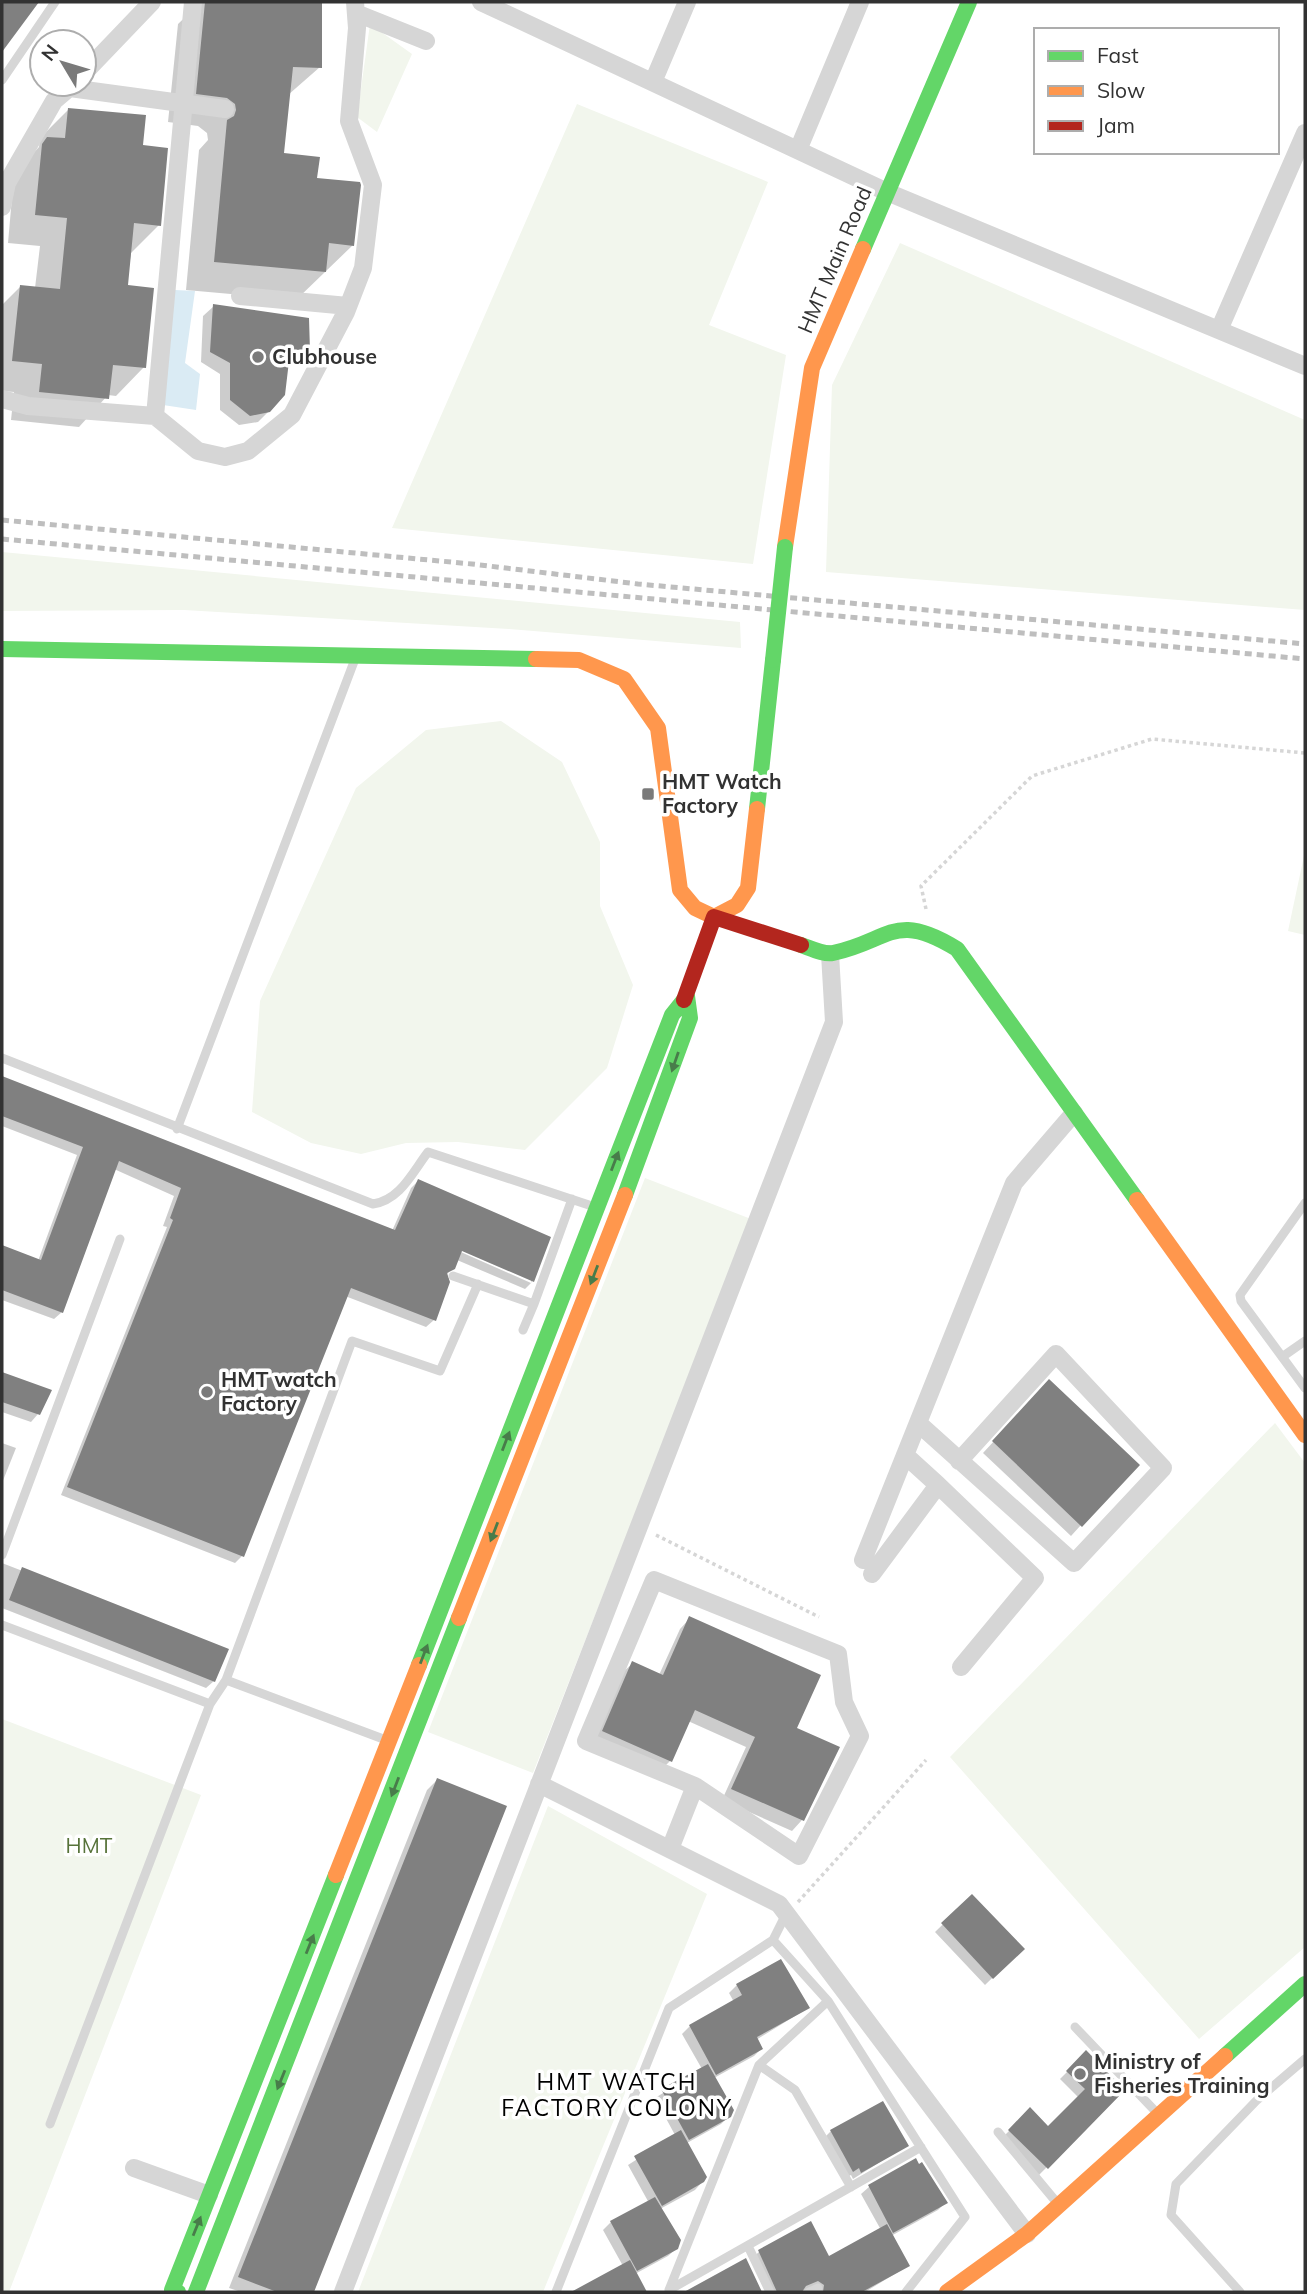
<svg xmlns="http://www.w3.org/2000/svg" width="1307" height="2294" font-family="Mulish,sans-serif">
<style>
.green{fill:#f2f6ed}
.water{fill:#daebf4}
.shadow{fill:#0003}
.building{fill:#808080}
.lines{fill:none;stroke-linecap:round;stroke-linejoin:round}
.path{stroke:#d6d6d6;stroke-width:3.5;stroke-dasharray:3.5 3.5;stroke-linecap:butt}
.lane{stroke:#d6d6d6;stroke-width:9}
.street{stroke:#d6d6d6;stroke-width:18}
.fast{stroke:#63d668;stroke-width:16}
.slow{stroke:#ff974d;stroke-width:16}
.jam{stroke:#b3261e;stroke-width:16}
.rail{stroke:#bebebe;stroke-width:5;stroke-dasharray:7 5;stroke-linecap:butt}
.fast-bridge{stroke:#63d668;stroke-width:16}
.oneway{fill:#487c4a}
.poi-dot{fill:#7a7a7a;stroke:#fff;stroke-width:2.5}
.labels{text-anchor:middle;stroke-width:7;stroke-linejoin:round;paint-order:stroke}
.street-label{font-size:21px;fill:#323232;stroke:#fff}
.poi-label{font-size:21px;font-weight:bold;fill:#323232;stroke:#fff;text-anchor:start}
.park-label{font-size:21px;fill:#57733a;stroke:#fff}
.neighbourhood-label{font-size:23px;letter-spacing:2px;fill:#000;stroke:#fff}
</style>
<rect width="100%" height="100%" fill="#fff"/>
<path class="green" d="M370 24 412 54 377 132 357 117Z
M577 104 768 182 709 325 786 355 753 564 392 528Z
M900 243 1305 420V610L826 572 832 385Z
M2 552 740 622 741 648 509 629 184 610 2 611Z
M501 721 562 762 600 842V906L633 985 607 1068 525 1150 458 1142 406 1143 361 1154 311 1143 252 1112 260 1001 356 788 426 730Z
M1305 851V935L1288 931Z
M645 1178 751 1219 533 1773 428 1732Z
M1275 1423 1305 1463V1947L1199 2039 950 1757Z
M2 1719 201 1795 9 2292H2Z
M548 1806 707 1894 543 2292H358Z"/>
<path class="water" d="M175 290 195 291 185 363 200 374 196 410 163 405Z"/>
<path class="shadow" d="M201 2H320V67L288 95 282 155 316 179 353 245 296 300 186 290 199 150 208 140 207 133 198 126 168 122 178 24Z
M69 109 141 147 159 225 131 253 126 287 144 367 116 396 108 395 79 427 11 420 14 392 2 391V305L20 287 35 288 40 246 8 243 14 174 39 147 40 138Z
M214 306 308 350 286 366 269 411 258 422 239 425 220 410V374L201 362 203 316Z
M2 1078 392 1231 411 1188 418 1181 549 1238 531 1283V1279L455 1246 454 1249 531 1283 525 1289 457 1260 446 1276 434 1320 426 1327 345 1296 242 1556 235 1563 61 1495 167 1227 163 1226 174 1196 114 1169 62 1312 54 1319 2 1300V1247L38 1261 77 1155 2 1126Z
M2 1374 49 1391 38 1414 31 1422 2 1412Z
M1039 1392 1081 1525 1071 1536 983 1453Z
M2 1443 16 1448 2 1483Z
M2 1563 226 1650 214 1681 206 1688 2 1608Z
M690 1618 795 1729 838 1748 802 1820 792 1831 722 1800 746 1747 688 1721 670 1761 660 1771 593 1742 622 1673 633 1663 659 1675 680 1629Z
M437 1780 505 1807 312 2292H241L229 2288 427 1790Z
M972 1896 1022 1949 985 1985 935 1932Z
M737 1985 808 2008 756 2040 761 2049 754 2056 714 2078 729 2116 721 2124 687 2143 703 2181 695 2190 660 2209 677 2248 668 2256 635 2274 645 2292H579L623 2266 603 2230 611 2222 649 2203 628 2165 675 2135 655 2098 702 2069 682 2034 690 2026 734 2002 729 1993Z
M1086 2053 1123 2090 1039 2175 1001 2139 1030 2110 1048 2128 1078 2097 1060 2079Z
M831 2131 907 2145 853 2179 851 2175 845 2178 823 2139Z
M869 2187 945 2203 938 2210 891 2236 908 2266 865 2292H814L810 2288 802 2292H767L751 2259 759 2252 829 2258 881 2230 861 2194Z"/>
<path class="building" d="M2 2H39L2 52Z
M205 2H322V68L293 67 284 153 320 157 317 178 360 182 361 185 354 246 329 243 326 272 214 262 227 120 234 116 236 110 235 104 227 98 196 94Z
M68 108 146 115 143 145 168 148 161 226 134 223 128 285 154 288 146 368 113 365 109 399 39 392 42 364 12 361 20 285 60 289 67 218 35 215 42 144 47 137 65 138Z
M213 304 309 318 310 351 289 361 285 395 270 412 250 416 230 400V363L210 352Z
M2 1076 395 1230 418 1179 551 1237 534 1282 462 1251 455 1269 447 1273 450 1282 436 1321 351 1288 244 1557 67 1487 173 1220 170 1218 181 1188 119 1161 63 1313 2 1290V1245L41 1260 83 1147 2 1116Z
M2 1372 52 1390 40 1415 2 1402Z
M1049 1379 1140 1465 1082 1527 992 1441Z
M22 1567 229 1649 215 1682 9 1600Z
M689 1616 821 1675 797 1728 840 1747 804 1821 731 1789 755 1737 695 1710 672 1762 602 1731 632 1661 663 1675Z
M437 1778 507 1806 314 2292H277L238 2277Z
M972 1894 1025 1949 993 1979 941 1923Z
M781 1959 810 2008 757 2037 763 2049 716 2075 689 2025 742 1995 736 1984Z
M1086 2050 1125 2090 1048 2169 1008 2130 1030 2107 1048 2126 1085 2089 1066 2071Z
M708 2064 734 2110 731 2117 689 2140 661 2089Z
M883 2101 909 2146 861 2173 859 2168 853 2172 830 2130Z
M681 2130 707 2177 704 2182 662 2206 634 2156Z
M916 2158 919 2164 922 2162 948 2203 893 2233 868 2185Z
M655 2197 681 2240 678 2249 637 2271 610 2221Z
M811 2221 829 2256 887 2224 910 2266 862 2292H823L824 2285 818 2281 806 2286 802 2292H777L758 2250Z
M746 2258 762 2292H684Z
M630 2260 647 2292H571Z"/>
<g class="lines">
<path class="path" d="M926 909 921 886 1032 776 1152 739 1305 753
M656 1535 819 1617
M798 1902 926 1760"/>
<path class="lane" d="M2 80 55 2
M2 1058 373 1204C400 1200 412 1173 428 1152L595 1207
M177 1129 355 659
M1305 1203 1240 1295 1241 1301 1305 1388
M453 1276 534 1304 572 1199
M523 1330 534 1304
M1282 1357 1305 1341
M2 1555 120 1239
M2 1625 210 1704 226 1680 386 1740
M226 1680 352 1341 440 1371 478 1284
M773 1940 828 2001 965 2217 906 2292
M828 2001 759 2065 669 2290 921 2147
M1075 2027 1158 2114
M759 2065 795 2090 851 2187
M50 2124 210 1704
M998 2132 1058 2204
M748 2246 770 2292
M556 2292 669 2008 773 1940 786 1914
M809 2292 818 2288
M1240 2292 1171 2215 1176 2184 1257 2100 1305 2059"/>
<path class="street" d="M481 2 887 192 1305 366
M356 13 426 41
M84 73 152 2
M653 82 687 2
M70 88 225 109
M798 150 860 2
M2 207 7 183 54 101 74 84
M240 296 348 306
M1219 330 1305 133
M2 399 28 406 155 416 198 451 225 457 248 451 292 415 346 312 363 268 373 185 349 121 357 28 355 2
M155 416 193 2
M918 1423 1074 1563 1163 1468 1056 1354 959 1461
M938 1485 1035 1578 961 1667
M863 1560 1014 1183 1074 1113
M872 1574 938 1485 905 1455
M654 1580 838 1654 844 1702 860 1736 799 1856 695 1786 586 1741Z
M539 1784 779 1904 1027 2234
M670 1849 695 1786
M134 2168 209 2195
M343 2292 834 1022 830 954"/>
<path class="fast" d="M863 249 969 2
M2 649 536 659
M757 809 773 660
M801 945C810 948 824 955 833 953 890 941 894 910 957 949L1137 1200
M625 1195 690 1018 687 996
M419 1665 672 1015 684 1000
M1225 2056 1305 1984
M178 2292 172 2290 336 1875
M196 2292 459 1618"/>
<path class="slow" d="M785 547 812 368 863 249
M536 659 579 660 624 679 658 728 680 890 695 908 714 917 737 905 748 888 757 809
M1137 1200 1305 1435
M459 1618 625 1195
M336 1875 419 1665
M947 2292 1027 2234 1225 2056"/>
<path class="jam" d="M684 1000 714 917 801 945"/>
<path class="rail" d="M2 520 472 564 638 584 1305 644
M2 539 1305 659"/>
<path class="fast-bridge" d="M773 660 785 547"/>
</g>
<defs><path id="oneway-solid" d="M-6-.8H1V-3.2L6.5 0L1 3.2V.8H-6Z" transform="scale(1.75)"/></defs>
<g class="oneway">
<use href="#oneway-solid" transform="translate(675 1062) rotate(109)"/>
<use href="#oneway-solid" transform="translate(615 1161) rotate(-69)"/>
<use href="#oneway-solid" transform="translate(594 1275) rotate(111)"/>
<use href="#oneway-solid" transform="translate(506 1441) rotate(-69)"/>
<use href="#oneway-solid" transform="translate(494 1532) rotate(111)"/>
<use href="#oneway-solid" transform="translate(424 1654) rotate(-69)"/>
<use href="#oneway-solid" transform="translate(395 1787) rotate(111)"/>
<use href="#oneway-solid" transform="translate(310 1944) rotate(-68)"/>
<use href="#oneway-solid" transform="translate(281 2080) rotate(112)"/>
<use href="#oneway-solid" transform="translate(197 2226) rotate(-68)"/>
</g>
<g class="poi-dot">
<circle cx="258" cy="357" r="7"/>
<rect x="641" y="787" width="14" height="14" rx="3.5"/>
<circle cx="207" cy="1392" r="7"/>
<circle cx="1080" cy="2074" r="7"/>
</g>
<g class="labels">
<g class="street-label">
<text transform="translate(835 260) rotate(-67)" y="7">HMT Main Road</text>
</g>
<g class="poi-label">
<text x="272" y="364">Clubhouse</text>
<text x="662" y="789">HMT Watch<tspan x="662" dy="24">Factory</tspan></text>
<text x="221" y="1387">HMT watch<tspan x="221" dy="24">Factory</tspan></text>
<text x="1094" y="2069">Ministry of<tspan x="1094" dy="24">Fisheries Training</tspan></text>
</g>
<g class="park-label">
<text x="89" y="1853">HMT</text>
</g>
<g class="neighbourhood-label">
<text x="617" y="2090">HMT WATCH<tspan x="617" dy="26">FACTORY COLONY</tspan></text>
</g>
</g>
<rect width="1307" height="2294" fill="none" stroke="#323232" stroke-width="7"/>
<rect x="1034" y="28" width="245" height="126" fill="#ffffff" stroke="#adadad" stroke-width="2"/>
<rect x="1048" y="51" width="35" height="10" fill="#63d668" stroke="#adadad" stroke-width="2"/>
<text x="1097" y="63" font-size="21" fill="#323232">Fast</text>
<rect x="1048" y="86" width="35" height="10" fill="#ff974d" stroke="#adadad" stroke-width="2"/>
<text x="1097" y="98" font-size="21" fill="#323232">Slow</text>
<rect x="1048" y="121" width="35" height="10" fill="#b3261e" stroke="#adadad" stroke-width="2"/>
<text x="1097" y="133" font-size="21" fill="#323232">Jam</text>
<g transform="translate(63 63) rotate(308)"><circle r="33" fill="#ffffff" stroke="#adadad" stroke-width="2"/>
<path d="M0-5L12 26L0 18L-12 26Z" fill="#7a7a7a"/>
<text y="-10" font-size="19" font-weight="bold" text-anchor="middle" fill="#323232">N</text>
</g>
</svg>
